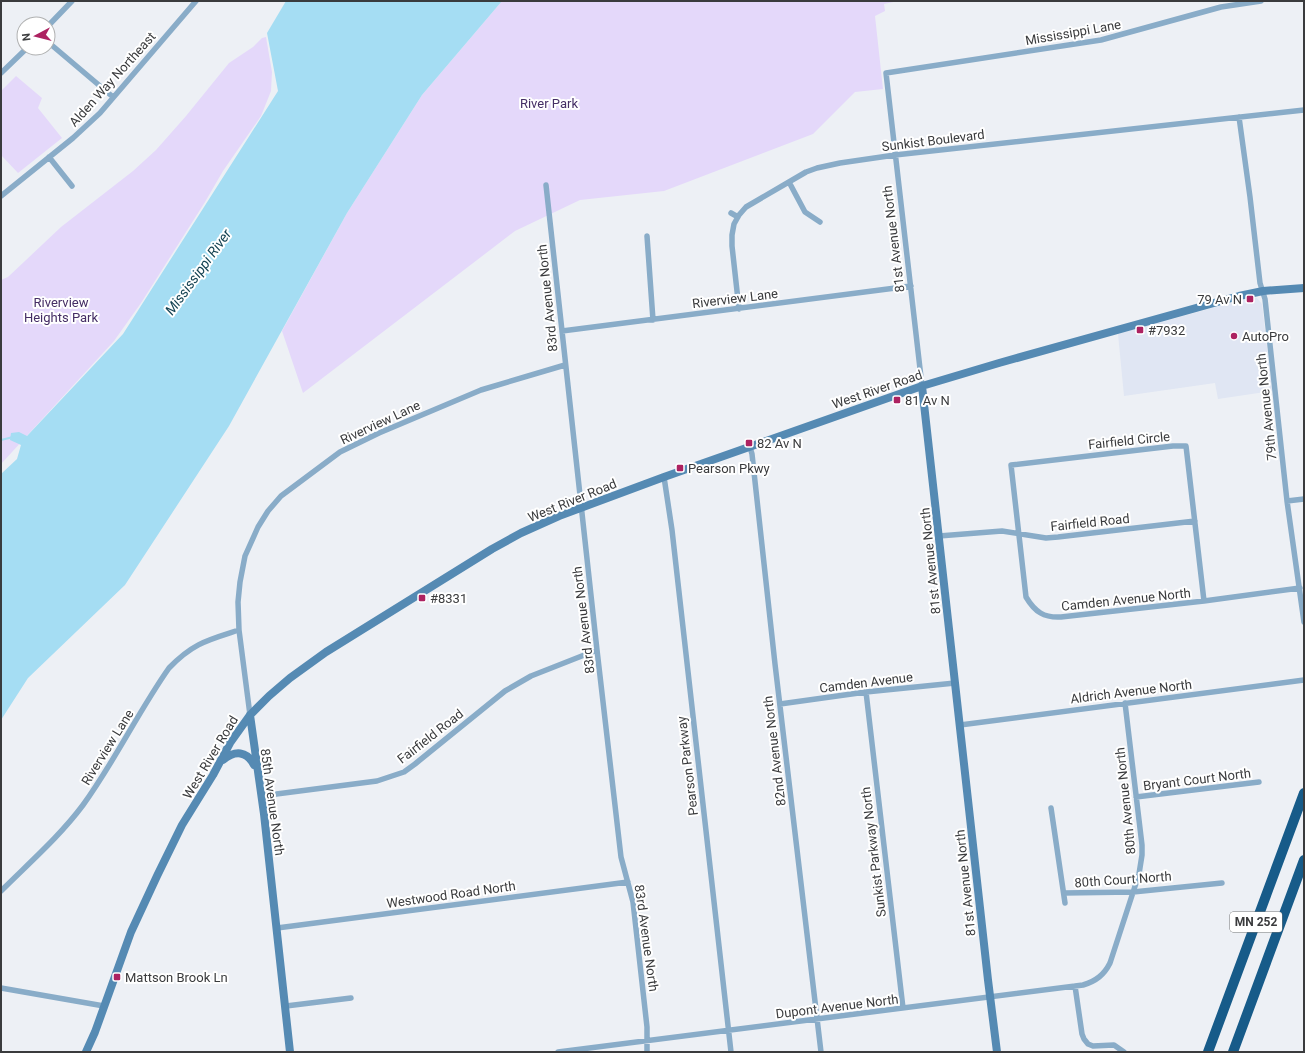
<svg xmlns="http://www.w3.org/2000/svg" width="1305" height="1053" font-family="Roboto,sans-serif">
<style>
.built{fill:#e0e6f3}
.green{fill:#e4d8fa}
.water{fill:#a5ddf3}
.lines{fill:none;stroke-linecap:round;stroke-linejoin:round}
.stream{stroke:#a5ddf3;stroke-width:2}
.street{stroke:#89acc8;stroke-width:5.5}
.secondary{stroke:#558ab3;stroke-width:8}
.highway{stroke:#175b89;stroke-width:10}
.poi-dot{fill:#ad2261;stroke:#fff;stroke-width:1.5}
.labels{text-anchor:middle;stroke-width:4;stroke-linejoin:round;paint-order:stroke}
.shield{fill:#fff;stroke:#757677;stroke-width:1}
.shield-label{font-size:12px;font-weight:bold;fill:#3a3b3d}
.street-label{font-size:13px;fill:#3a3b3d;stroke:#fff}
.park-label{font-size:13px;fill:#452e65;stroke:#fff}
.poi-label{font-size:13px;fill:#3a3b3d;stroke:#fff;text-anchor:start}
.water-label{font-size:14px;font-style:italic;fill:#154353;stroke:#fff}
</style>
<rect width="100%" height="100%" fill="#edf0f5"/>
<path class="built" d="M1252 297 1257 298 1262 304 1272 391 1218 399 1215 383 1124 396 1118 334Z"/>
<path class="green" d="M502 1H898L884 4 885 11 875 16 883 89 855 92 813 134 664 191 580 200 515 231 303 393 282 331 347 213 422 95Z
M266 37 272 72 271 91 261 116 223 171 205 202 141 303 114 341 1 464V280L8 277 61 227 133 171 156 150 186 116 229 63 253 47 262 38Z
M16 76 42 98 38 108 62 138 18 173 1 155V91Z"/>
<path class="water" d="M286 1H502L422 95 347 213 229 426 125 585 28 678 1 720V474L17 459 21 445 10 440 11 433 19 432 27 436 123 334 278 91 267 33Z"/>
<g class="lines">
<path class="stream" d="M1 440 13 437"/>
<path class="street" d="M48 26 72 1
M48 42 113 97
M1 73 27 48
M1239 117 1250 197 1260 283 1265 299 1287 501 1304 622
M49 157 72 186
M789 182 805 212 820 222
M546 185 597 650 621 857 633 902 647 1027V1052
M1 196 73 138 100 113 196 1
M731 213 738 217
M647 236 653 320
M739 309 732 246V235L734 224 739 215 746 207 806 172 817 168 840 163 895 155 1304 110
M562 331 911 286
M922 386 886 73 1101 40 1221 7 1261 1
M750 447 752 454 775 664 821 1052
M664 477 672 530 731 1052
M1287 501 1304 499
M939 536 1002 531 1046 538 1058 537 1195 521
M1204 601 1186 446H1173L1011 465 1026 597C1035 612 1044 618 1061 617L1204 601 1300 588
M866 692 903 1008
M780 704 866 692 955 683
M250 715 239 630 238 602 240 582 245 556 258 527 268 511 281 496 340 452 379 433 481 390 565 365
M960 725 1304 680
M261 796 377 781 404 772 415 764 505 691 531 676 597 650
M1136 797 1259 782
M1051 808 1065 903
M1 891C29 863 60 836 83 805 115 761 138 712 169 668 193 643 208 640 239 630
M1064 893 1133 892 1222 883
M277 928 628 882
M1075 986 1082 1034 1084 1039 1088 1044 1093 1046 1114 1045 1124 1052
M1 988 104 1006
M286 1006 351 998
M558 1052 1083 985C1096 981 1104 975 1110 963L1139 874 1142 855V845L1125 703"/>
<path class="secondary" d="M922 386 988 980 997 1052
M250 715 264 814 290 1052
M223 760C235 750 247 751 254 765
M86 1052 95 1032 131 932 157 876 182 825 213 775 230 743 250 715 269 696 290 678 326 652 492 549 521 533 559 516 664 477 922 386 999 363 1239 296 1263 291 1304 288"/>
<path class="highway" d="M1208 1052 1304 793
M1233 1052 1304 860"/>
</g>
<g class="poi-dot">
<rect x="1246" y="295" width="8" height="8" rx="2"/>
<rect x="1136" y="326" width="8" height="8" rx="2"/>
<circle cx="1234" cy="336" r="4"/>
<rect x="893" y="396" width="8" height="8" rx="2"/>
<rect x="745" y="439" width="8" height="8" rx="2"/>
<rect x="676" y="464" width="8" height="8" rx="2"/>
<rect x="418" y="594" width="8" height="8" rx="2"/>
<rect x="113" y="973" width="8" height="8" rx="2"/>
</g>
<g class="labels">
<rect class="shield" x="1230" y="912" width="52" height="20" rx="3"/>
<g class="shield-label">
<text x="1256" y="926">MN 252</text>
</g>
<g class="street-label">
<text transform="translate(1073 32) rotate(-10)" y="5">Mississippi Lane</text>
<text transform="translate(112 79) rotate(-48)" y="5">Alden Way Northeast</text>
<text transform="translate(933 140) rotate(-7)" y="5">Sunkist Boulevard</text>
<text transform="translate(893 239) rotate(-97)" y="5">81st Avenue North</text>
<text transform="translate(547 298) rotate(-96)" y="5">83rd Avenue North</text>
<text transform="translate(735 298) rotate(-7)" y="5">Riverview Lane</text>
<text transform="translate(877 389) rotate(-19)" y="5">West River Road</text>
<text transform="translate(1266 407) rotate(-96)" y="5">79th Avenue North</text>
<text transform="translate(380 422) rotate(-25)" y="5">Riverview Lane</text>
<text transform="translate(1129 440) rotate(-6)" y="5">Fairfield Circle</text>
<text transform="translate(572 500) rotate(-22)" y="5">West River Road</text>
<text transform="translate(1090 522) rotate(-6)" y="5">Fairfield Road</text>
<text transform="translate(930 561) rotate(-96)" y="5">81st Avenue North</text>
<text transform="translate(1126 599) rotate(-6)" y="5">Camden Avenue North</text>
<text transform="translate(583 620) rotate(-97)" y="5">83rd Avenue North</text>
<text transform="translate(866 682) rotate(-7)" y="5">Camden Avenue</text>
<text transform="translate(1131 691) rotate(-7)" y="5">Aldrich Avenue North</text>
<text transform="translate(430 736) rotate(-38)" y="5">Fairfield Road</text>
<text transform="translate(107 747) rotate(-58)" y="5">Riverview Lane</text>
<text transform="translate(774 751) rotate(-97)" y="5">82nd Avenue North</text>
<text transform="translate(210 757) rotate(-59)" y="5">West River Road</text>
<text transform="translate(687 766) rotate(-97)" y="5">Pearson Parkway</text>
<text transform="translate(1197 779) rotate(-7)" y="5">Bryant Court North</text>
<text transform="translate(1125 801) rotate(-96)" y="5">80th Avenue North</text>
<text transform="translate(273 802) rotate(82)" y="5">85th Avenue North</text>
<text transform="translate(873 852) rotate(-97)" y="5">Sunkist Parkway North</text>
<text transform="translate(1123 879) rotate(-4)" y="5">80th Court North</text>
<text transform="translate(965 883) rotate(-96)" y="5">81st Avenue North</text>
<text transform="translate(451 894) rotate(-8)" y="5">Westwood Road North</text>
<text transform="translate(647 938) rotate(82)" y="5">83rd Avenue North</text>
<text transform="translate(837 1006) rotate(-7)" y="5">Dupont Avenue North</text>
</g>
<g class="park-label">
<text x="549" y="108">River Park</text>
<text x="61" y="307">Riverview<tspan x="61" dy="15">Heights Park</tspan></text>
</g>
<g class="poi-label">
<text x="1242" y="304" text-anchor="end">79 Av N</text>
<text x="1148" y="335">#7932</text>
<text x="1242" y="341">AutoPro</text>
<text x="905" y="405">81 Av N</text>
<text x="757" y="448">82 Av N</text>
<text x="688" y="473">Pearson Pkwy</text>
<text x="430" y="603">#8331</text>
<text x="125" y="982">Mattson Brook Ln</text>
</g>
<g class="water-label">
<text transform="translate(198 272) rotate(-54)" y="5">Mississippi River</text>
</g>
</g>
<rect width="1305" height="1053" fill="none" stroke="#3a3b3d" stroke-width="4"/>
<g transform="translate(36 36) rotate(263)"><circle r="19" fill="#ffffff" stroke="#b0b1b1"/>
<path d="M0-3L7 15L0 10L-7 15Z" fill="#ad2261"/>
<text y="-6" font-size="11" font-weight="bold" text-anchor="middle" fill="#3a3b3d">N</text>
</g>
</svg>
